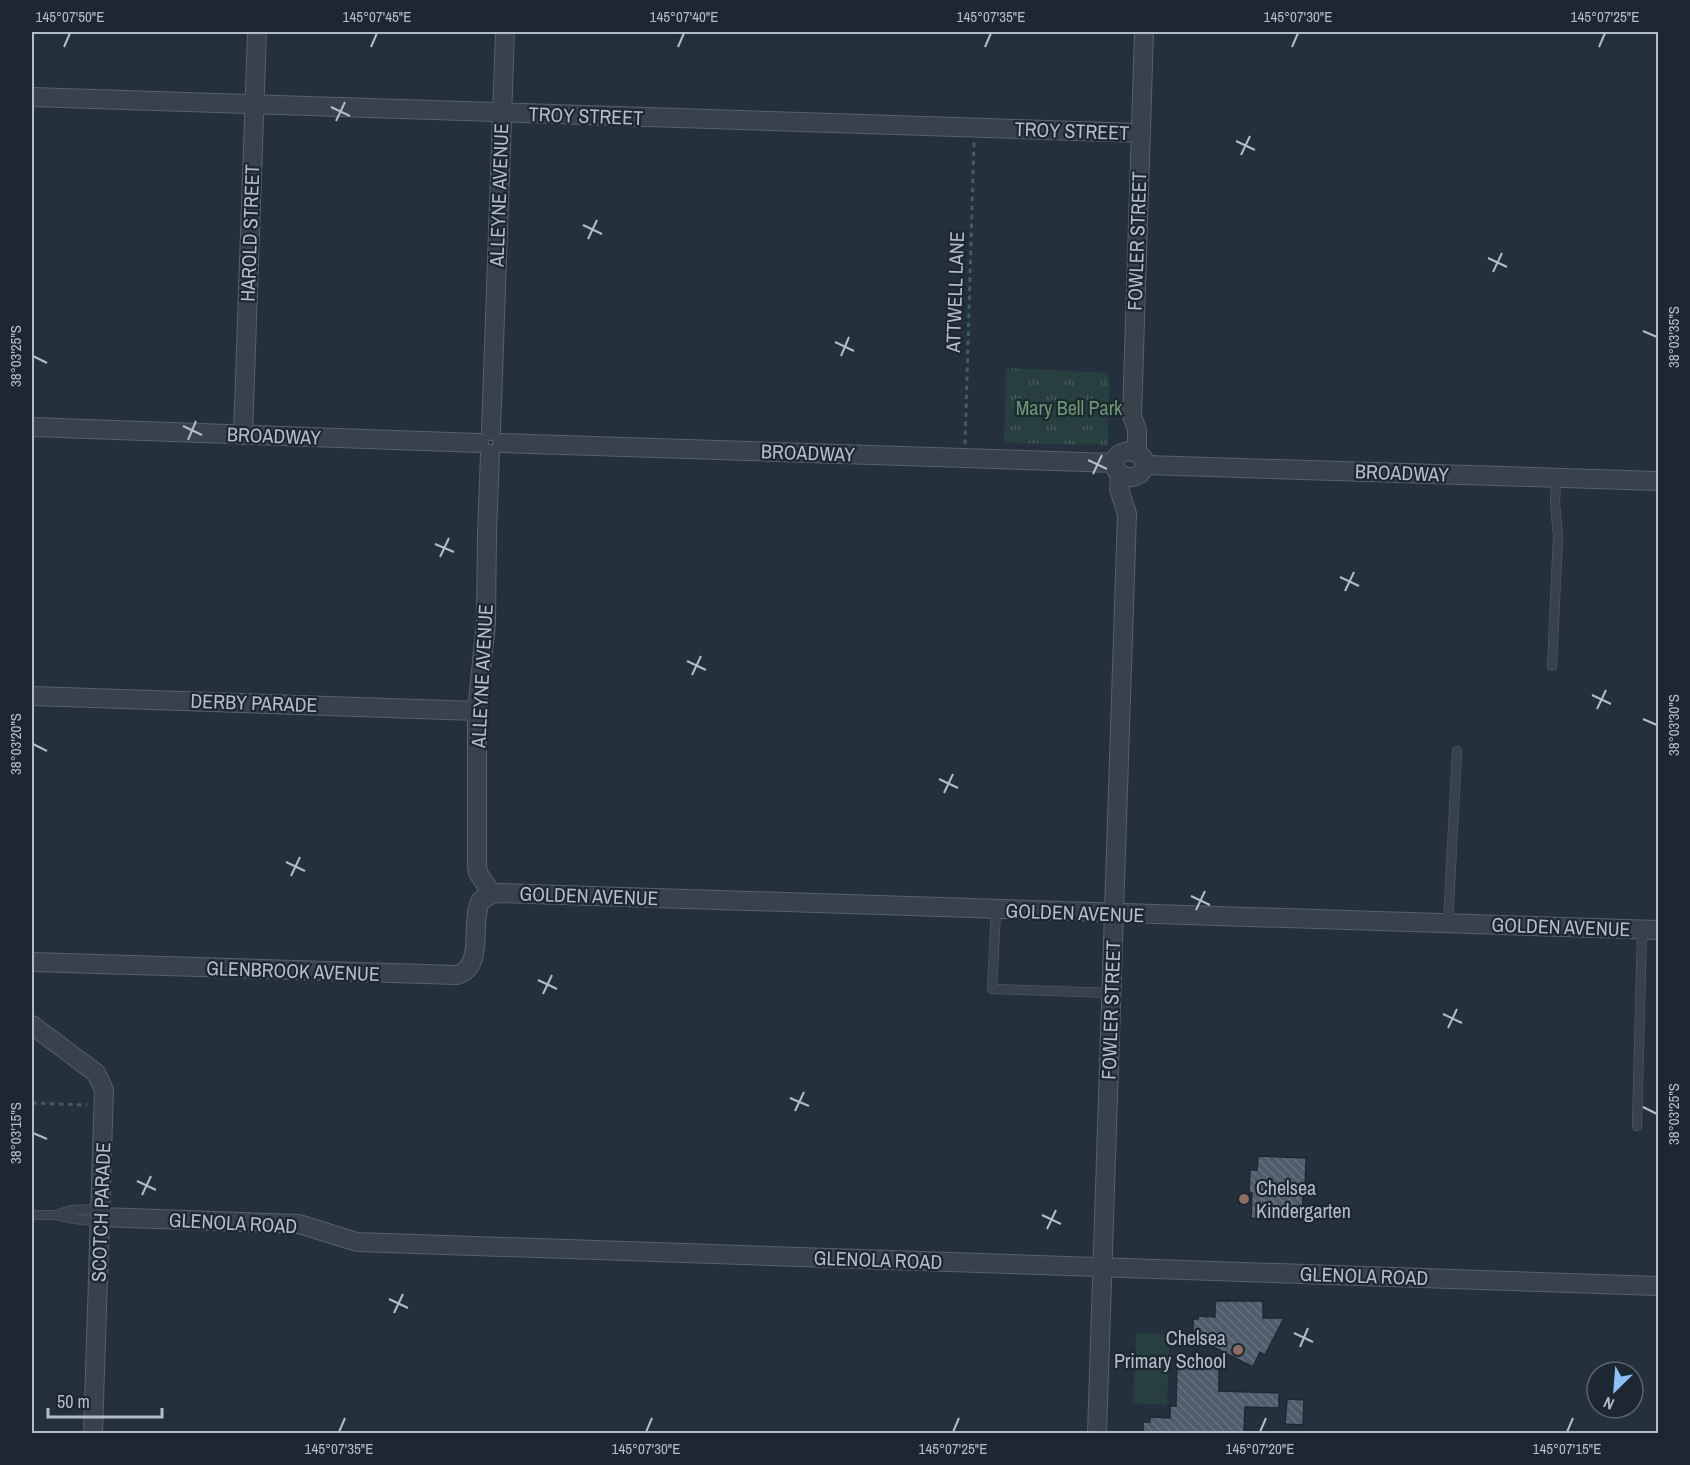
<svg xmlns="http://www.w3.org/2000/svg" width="1690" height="1465" font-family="'Archivo Narrow',sans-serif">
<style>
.park{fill:url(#park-tufts)}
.garden{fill:#273f3e}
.building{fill:url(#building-back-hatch);stroke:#1f2933;stroke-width:1.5}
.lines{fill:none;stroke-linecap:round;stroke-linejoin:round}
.service-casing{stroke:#56606a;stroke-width:10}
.minor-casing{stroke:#56606a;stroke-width:20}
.path{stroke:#465b5b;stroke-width:3;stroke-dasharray:4.5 4.5;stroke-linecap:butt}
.service{stroke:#37424c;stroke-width:9}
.minor{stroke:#37424c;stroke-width:18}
.ticks{fill:none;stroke:#b3bdc7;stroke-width:2}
.education-dot{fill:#8d6e63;stroke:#1d2731;stroke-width:2}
.labels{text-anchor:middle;stroke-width:4.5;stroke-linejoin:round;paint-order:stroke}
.street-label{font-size:20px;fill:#b3bdc7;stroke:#1d2731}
.park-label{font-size:20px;fill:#6b9870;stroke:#1d2731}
.poi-label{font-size:20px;fill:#b3bdc7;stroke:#1d2731;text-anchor:start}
.neatline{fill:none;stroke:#b3bdc7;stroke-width:2}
.ticks-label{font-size:15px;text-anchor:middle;fill:#b3bdc7}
</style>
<defs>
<pattern id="park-tufts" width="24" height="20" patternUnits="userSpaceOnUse" patternTransform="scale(1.5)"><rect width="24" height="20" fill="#273f3e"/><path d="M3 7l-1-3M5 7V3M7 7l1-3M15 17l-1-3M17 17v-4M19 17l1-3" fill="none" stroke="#445958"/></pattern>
<pattern id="building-back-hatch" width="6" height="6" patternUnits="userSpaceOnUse" patternTransform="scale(1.5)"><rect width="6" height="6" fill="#4f5c6a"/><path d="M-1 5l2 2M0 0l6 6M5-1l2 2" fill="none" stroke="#66717e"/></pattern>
</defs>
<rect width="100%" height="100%" fill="#24313c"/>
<path class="park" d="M1006 368 1109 373 1108 445 1004 443Z"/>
<path class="garden" d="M1136 1333 1170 1334 1167 1405 1133 1403Z"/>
<path class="building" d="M1258 1156 1306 1158 1305 1194H1303L1302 1220 1251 1218 1252 1193H1249L1250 1170H1257Z
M1215 1301H1263V1318H1284L1265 1355 1260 1352 1253 1367 1209 1345 1212 1340 1193 1331V1319H1198V1316L1215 1317Z
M1177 1364 1219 1365V1391L1279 1393V1408L1245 1407 1244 1434H1143V1422H1150V1417L1170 1418V1406H1176Z
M1287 1399 1304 1400 1303 1425 1285 1424Z"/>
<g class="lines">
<g class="service-casing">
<path id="service" d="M1552 666 1558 536 1555 503 1556 478
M996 910 992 989 1112 993
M1448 924 1457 751
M1637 1126 1642 930
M32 1215H56L75 1219 101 1222
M56 1215 71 1210 101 1209"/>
</g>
<g class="minor-casing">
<path id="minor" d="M32 97 1140 133
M32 427 479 443
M491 431 505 32
M243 435 257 32
M502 443 1114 463
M1130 451C1138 453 1144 456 1146 465L1140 474C1130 480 1119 477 1114 466 1114 456 1120 452 1130 451Z
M1137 453V430L1132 416 1144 32
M490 454 487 533 486 622 477 711V865L478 873 492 894
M1146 465 1658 481
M32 696 477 711
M32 962 457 975C486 966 469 923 481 900L492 894 501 893 1658 930
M32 1025 96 1073 104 1090 93 1434
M101 1217 299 1224 357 1242 1658 1286
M1097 1434 1127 514 1119 489 1120 475"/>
</g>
<path class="path" d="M965 444 974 142
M32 1103 87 1105"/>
<use href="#service" class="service"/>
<use href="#minor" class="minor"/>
</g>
<path class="ticks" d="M64 47 70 33M371 47 377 33M678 47 684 33M985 47 991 33M1292 47 1298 33M1599 47 1605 33M331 107 350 116M336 121 345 102M1236 141 1255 150M1241 155 1250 136M583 225 602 234M588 239 597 220M1488 258 1507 267M1493 272 1502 253M1643 331 1657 337M835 342 854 351M33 356 47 363M841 356 849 337M183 426 202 435M188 440 196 421M1088 460 1107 469M1093 474 1102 455M435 544 454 552M440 557 449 538M1340 577 1359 586M1345 591 1354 572M687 661 706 670M692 675 701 656M1592 695 1611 704M1597 709 1606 690M1643 719 1657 725M33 744 47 751M939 779 958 788M944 793 953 774M286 862 305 871M291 876 300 857M1191 896 1210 905M1196 910 1205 891M538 980 557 989M543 994 552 975M1443 1014 1462 1023M1448 1028 1457 1009M790 1098 809 1106M1643 1107 1657 1114M795 1111 804 1092M33 1133 47 1139M137 1181 156 1190M142 1195 151 1176M1042 1215 1061 1224M1047 1229 1056 1210M389 1299 408 1308M394 1313 403 1294M1294 1333 1313 1342M1300 1347 1308 1328M339 1432 345 1418M646 1432 652 1418M953 1432 959 1418M1260 1432 1266 1418M1567 1432 1573 1418"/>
<g class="education-dot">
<circle cx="1244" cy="1199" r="6"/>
<circle cx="1238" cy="1350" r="6"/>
</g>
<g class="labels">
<g class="street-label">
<text transform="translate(586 116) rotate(2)" y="7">TROY STREET</text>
<text transform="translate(1072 131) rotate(2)" y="7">TROY STREET</text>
<text transform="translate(499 195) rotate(-88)" y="7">ALLEYNE AVENUE</text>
<text transform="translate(250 233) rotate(-88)" y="7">HAROLD STREET</text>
<text transform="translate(1137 241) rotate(-88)" y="7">FOWLER STREET</text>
<text transform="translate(955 292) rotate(-88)" y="7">ATTWELL LANE</text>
<text transform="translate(274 436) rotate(2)" y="7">BROADWAY</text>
<text transform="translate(808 453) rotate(2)" y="7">BROADWAY</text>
<text transform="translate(1402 473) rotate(2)" y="7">BROADWAY</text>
<text transform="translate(482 676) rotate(-87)" y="7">ALLEYNE AVENUE</text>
<text transform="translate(254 703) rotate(2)" y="7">DERBY PARADE</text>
<text transform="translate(589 896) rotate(2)" y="7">GOLDEN AVENUE</text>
<text transform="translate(1075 913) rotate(2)" y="7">GOLDEN AVENUE</text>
<text transform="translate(1561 927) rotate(2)" y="7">GOLDEN AVENUE</text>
<text transform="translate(293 971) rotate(2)" y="7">GLENBROOK AVENUE</text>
<text transform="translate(1111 1010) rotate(-88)" y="7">FOWLER STREET</text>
<text transform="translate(101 1212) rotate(-88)" y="7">SCOTCH PARADE</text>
<text transform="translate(233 1223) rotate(3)" y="7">GLENOLA ROAD</text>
<text transform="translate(878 1260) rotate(2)" y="7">GLENOLA ROAD</text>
<text transform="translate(1364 1276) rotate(2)" y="7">GLENOLA ROAD</text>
</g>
<g class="park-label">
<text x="1069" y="415">Mary Bell Park</text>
</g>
<g class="poi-label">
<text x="1256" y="1195">Chelsea<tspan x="1256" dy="23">Kindergarten</tspan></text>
<text x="1226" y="1345" text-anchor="end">Chelsea<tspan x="1226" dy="23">Primary School</tspan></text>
</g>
</g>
<rect width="1690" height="1465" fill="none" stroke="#1d2731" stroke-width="66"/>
<g transform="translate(1615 1390) rotate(205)"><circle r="28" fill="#1d2731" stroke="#59636d" stroke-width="1.5"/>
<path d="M0-4.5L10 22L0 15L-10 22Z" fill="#8ac0f5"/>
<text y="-9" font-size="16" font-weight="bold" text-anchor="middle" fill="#b3bdc7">N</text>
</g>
<path d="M48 1408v9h114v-9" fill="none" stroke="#b3bdc7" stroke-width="3"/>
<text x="57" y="1408" font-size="18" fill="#b3bdc7" stroke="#1d2731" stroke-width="4.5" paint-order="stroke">50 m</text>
<rect x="33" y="33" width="1624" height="1399" class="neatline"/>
<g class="ticks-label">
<text x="70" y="22">145°07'50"E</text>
<text x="377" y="22">145°07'45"E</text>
<text x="684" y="22">145°07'40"E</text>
<text x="991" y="22">145°07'35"E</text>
<text x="1298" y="22">145°07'30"E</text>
<text x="1605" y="22">145°07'25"E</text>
<text transform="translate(1674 337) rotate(-90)" y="5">38°03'35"S</text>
<text transform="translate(16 356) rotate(-90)" y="5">38°03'25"S</text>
<text transform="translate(1674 725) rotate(-90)" y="5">38°03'30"S</text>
<text transform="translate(16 744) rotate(-90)" y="5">38°03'20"S</text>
<text transform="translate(1674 1114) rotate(-90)" y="5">38°03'25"S</text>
<text transform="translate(16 1133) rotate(-90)" y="5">38°03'15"S</text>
<text x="339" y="1454">145°07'35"E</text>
<text x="646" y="1454">145°07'30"E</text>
<text x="953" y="1454">145°07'25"E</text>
<text x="1260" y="1454">145°07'20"E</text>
<text x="1567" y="1454">145°07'15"E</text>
</g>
</svg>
